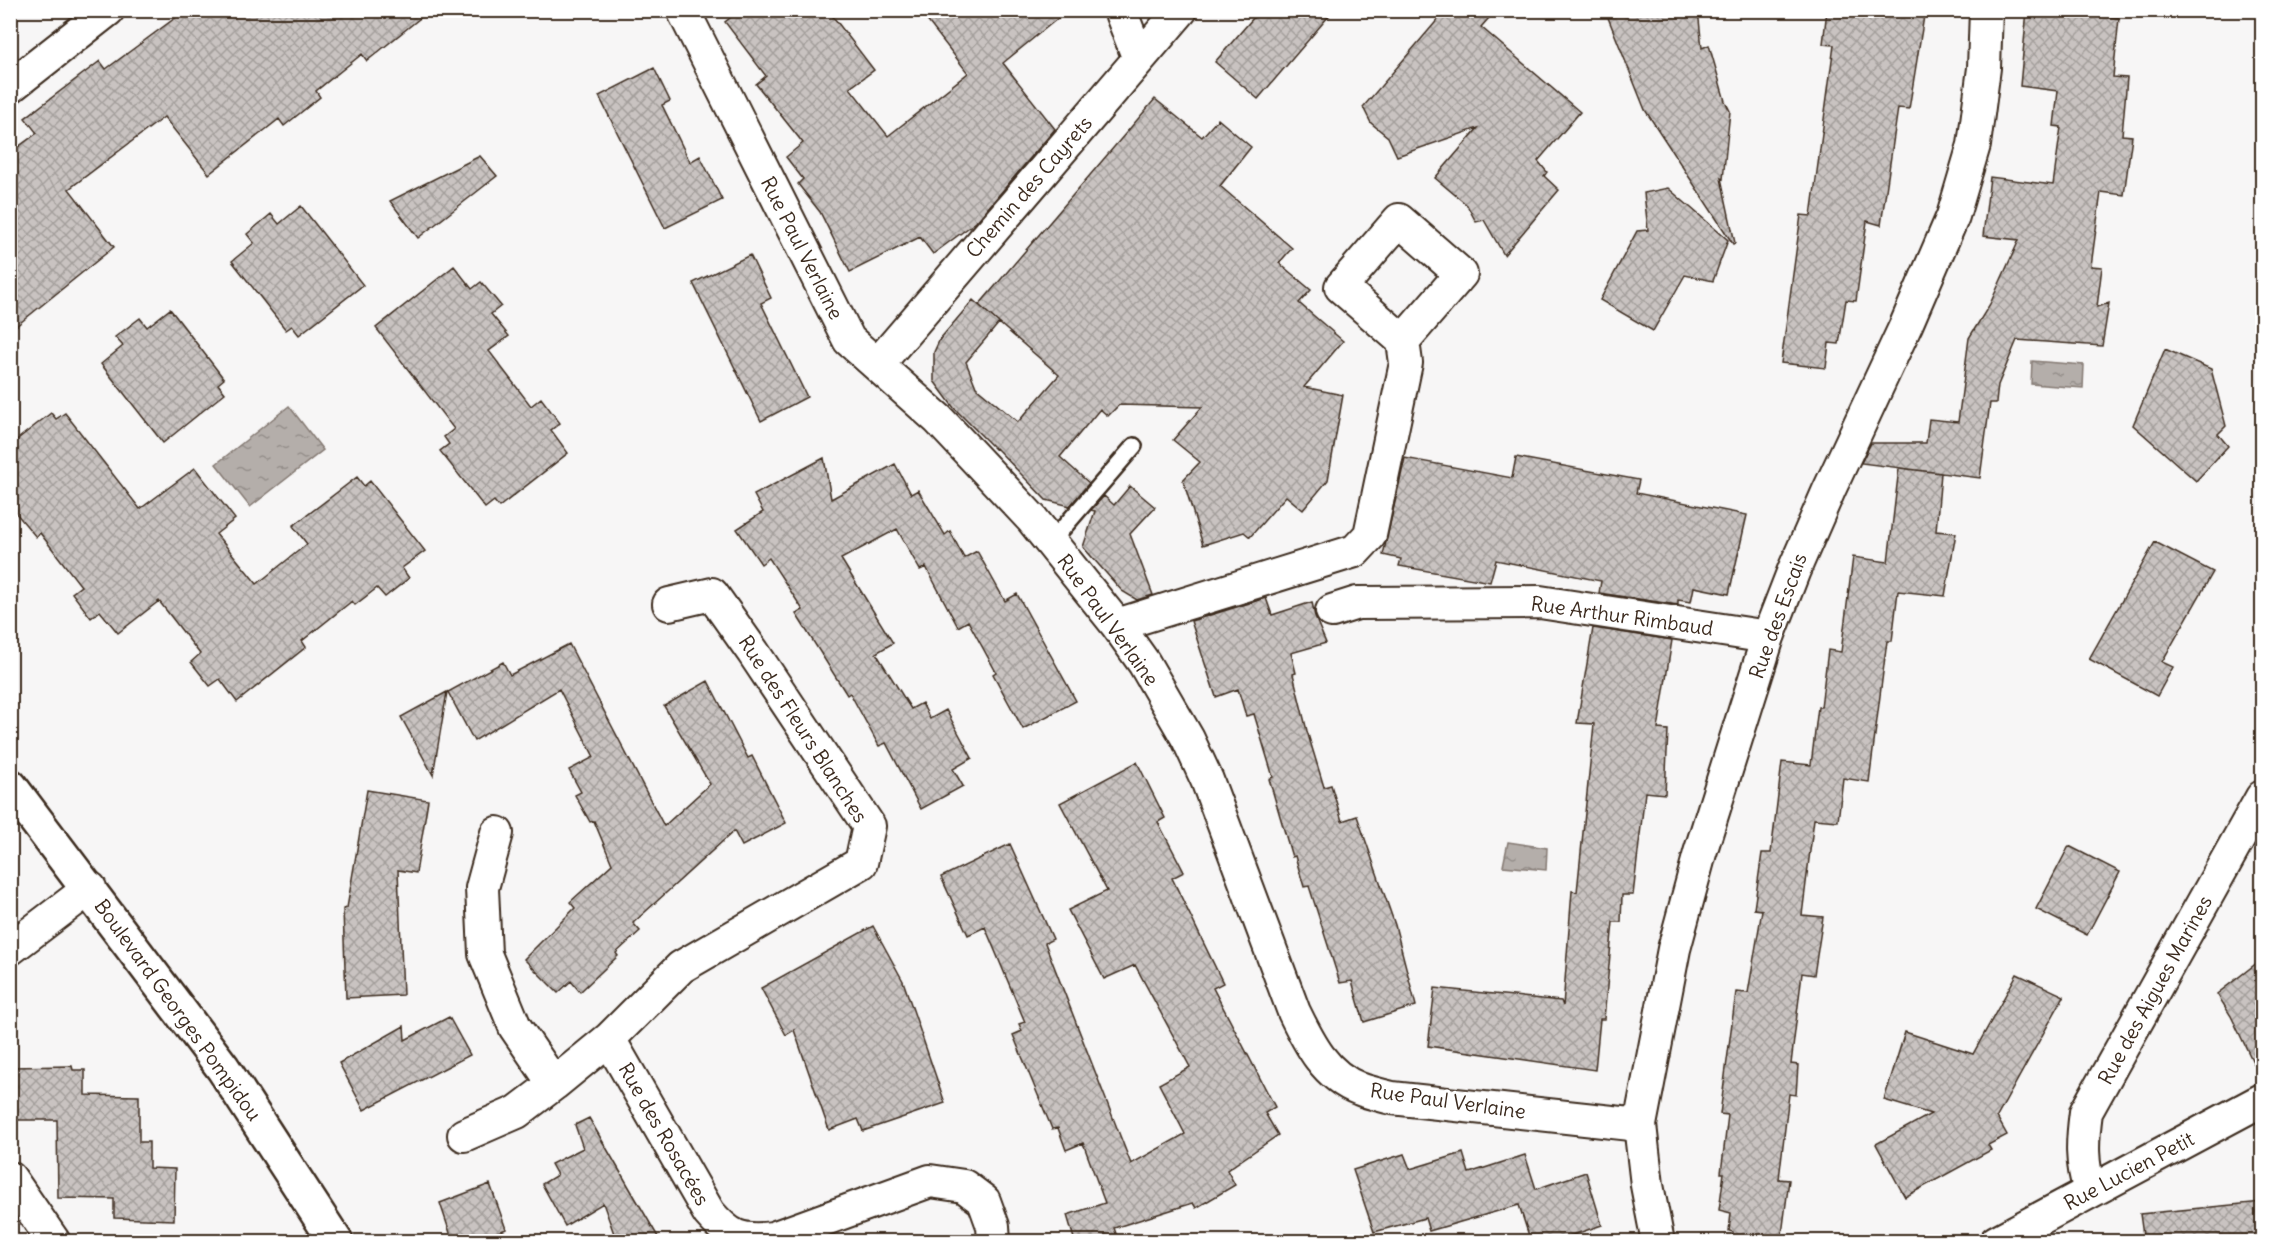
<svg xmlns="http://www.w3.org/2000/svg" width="2273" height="1252" font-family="Delius,sans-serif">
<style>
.water{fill:url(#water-ripples);stroke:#847972;stroke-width:1.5}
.building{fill:url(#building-cross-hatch);stroke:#3b2a1e;stroke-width:1.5;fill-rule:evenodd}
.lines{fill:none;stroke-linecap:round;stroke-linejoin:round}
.lane-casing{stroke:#3b2a1e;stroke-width:20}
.street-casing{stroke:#3b2a1e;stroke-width:36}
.secondary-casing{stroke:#3b2a1e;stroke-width:38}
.lane{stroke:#fff;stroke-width:15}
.street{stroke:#fff;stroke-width:32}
.secondary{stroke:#fff;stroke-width:33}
.labels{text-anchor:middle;stroke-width:6;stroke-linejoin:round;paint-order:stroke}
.street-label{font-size:20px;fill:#3b2a1e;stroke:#fff}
</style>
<defs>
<pattern id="water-ripples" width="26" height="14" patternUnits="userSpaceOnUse" patternTransform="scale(1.5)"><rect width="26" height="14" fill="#b4aeaa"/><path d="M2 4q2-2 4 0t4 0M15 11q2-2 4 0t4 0" fill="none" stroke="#948e8a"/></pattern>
<pattern id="building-cross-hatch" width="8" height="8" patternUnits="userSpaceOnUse" patternTransform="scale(1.5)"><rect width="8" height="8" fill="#c9c3c1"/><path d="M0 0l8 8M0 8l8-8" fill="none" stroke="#a49f9c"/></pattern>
</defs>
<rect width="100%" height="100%" fill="#f7f6f6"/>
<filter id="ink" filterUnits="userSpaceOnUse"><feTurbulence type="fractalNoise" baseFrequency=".0167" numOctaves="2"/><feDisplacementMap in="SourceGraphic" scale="12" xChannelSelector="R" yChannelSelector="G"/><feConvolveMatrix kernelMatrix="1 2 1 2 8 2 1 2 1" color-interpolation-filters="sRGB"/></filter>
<g filter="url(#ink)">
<path class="water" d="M2032 361 2084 365 2083 388 2031 384Z
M289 406 323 450 250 507 216 464Z
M1508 842 1547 848 1546 870 1503 866Z"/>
<path class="building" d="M186 10H430L367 61 362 54 316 91 320 97 284 126 279 119 209 174 164 117 69 189 114 247 10 331V153L37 133 25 118 100 61 106 69Z
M740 10H828L874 70 850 88 888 136 968 73 919 10H1068L1003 63 1055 129 976 222 933 254 920 237 850 272 820 212 798 184 803 179 786 157 803 143 756 84 766 76 725 22Z
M1260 10H1334L1258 99 1215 62Z
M1446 10H1496L1481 27 1580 112 1538 161 1547 172 1544 176 1559 190 1504 255 1484 220 1476 222 1467 205 1435 178 1478 128 1397 156 1388 137 1371 123 1363 107Z
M1605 10H1698L1702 48 1709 45 1725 101 1730 111 1723 179 1721 178 1735 243 1733 244 1645 110Z
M1827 10H1925L1909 109 1898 108 1881 225 1867 221 1856 301 1846 300 1839 344 1829 343 1826 368 1781 363 1801 215 1811 216 1834 45 1823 44Z
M2027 10H2056L2119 18 2113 77 2127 78 2122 135 2132 136 2124 195 2101 192 2091 266 2102 267 2097 307 2109 303 2102 346 2017 340 1998 385 1996 403H1990L1980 478 1861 463 1871 443H1926L1929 419 1958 422 1969 338 1990 304 2019 240 1983 236 1990 177 2053 185 2061 127 2054 126 2058 91 2020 86Z
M654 68 670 101 662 105 690 162 700 156 722 200 665 228 599 96Z
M1155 99 1202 137 1218 119 1251 147 1220 186 1292 248 1279 263 1311 290 1299 303 1343 341 1304 387 1343 395 1328 480 1303 510 1286 496 1250 537 1244 532 1203 545 1183 480 1200 462 1173 440 1202 407 1119 405 1108 416 1100 409 1060 457 1089 483 1070 506 1046 500 996 448 995 449 954 408 934 381V352L940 339 973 300 999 323 979 305ZM999 323 1059 375 1018 422 976 387 966 362Z
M480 156 497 176 418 238 390 201Z
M1668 188 1728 240 1713 281 1685 275 1653 331 1600 300 1637 231 1648 230 1644 193Z
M301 206 363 285 299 335 292 326 286 330 232 261 254 243 247 234 271 214 279 224Z
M750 255 771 298 761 303 807 397 761 421 693 283Z
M454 266 472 289 481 282 501 306 491 314 509 336 489 351 531 406 541 398 560 423 551 430 568 453 499 507 494 501 485 508 440 451 449 444 444 437 454 429 376 328Z
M170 309 224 379 218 384 225 393 163 443 101 364 123 346 115 337 140 318 147 327Z
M2165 349 2211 369 2226 426 2218 434 2228 446 2196 481 2133 425Z
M51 413 56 419 65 413 140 509 195 468 235 519 216 534 257 584 307 544 293 526 357 477 364 486 370 481 425 551 402 568 409 578 385 597 377 588 355 605 352 601 302 641 306 647 237 702 220 679 210 686 191 662 200 654 159 601 118 633 100 611 91 618 72 593 81 586 40 533 36 537 10 506V445Z
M1516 457 1639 480 1636 493 1747 515 1729 594 1694 587 1691 602 1678 600V605L1599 593 1601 581 1496 560 1490 582 1399 566 1401 559 1383 555 1405 458 1512 478Z
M824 458 831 499 895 464 911 494 918 490 945 535 950 531 964 558 977 551 1005 601 1017 594 1076 701 1023 729 993 674 996 672 968 621 958 627 926 567 920 570 897 529 841 559 893 643 876 653 911 709 922 703 930 719 946 710 972 758 953 769 963 786 921 809 886 743 879 746 850 693 847 695 796 614 803 610 769 558 761 564 737 529 763 512 754 495Z
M1899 468 1941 473 1936 531 1956 533 1945 596 1898 591 1892 641H1887L1869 782 1843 778 1838 821 1814 819 1802 915 1823 917 1814 975 1802 973 1791 1064 1798 1065 1796 1095 1789 1094 1779 1179 1789 1180 1781 1242H1732L1733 1232 1729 1231 1731 1213 1719 1210 1724 1173H1721L1728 1115 1720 1114 1736 992 1748 993 1762 910 1754 909 1762 853H1771L1782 762 1811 765 1818 707H1821L1828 650 1841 652 1853 557 1888 562Z
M1130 486 1155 507 1130 534 1153 595 1137 600 1122 591 1083 547 1095 511 1091 510 1104 496 1114 505Z
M2155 542 2213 572 2162 662 2173 667 2157 696 2089 659Z
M1266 598 1272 615 1312 602 1315 617 1326 643 1291 653 1296 673 1293 674 1307 731 1324 787 1331 785 1342 821 1357 816 1395 925 1416 1006 1364 1022 1352 981 1340 983 1309 886 1304 887 1295 856 1292 857 1269 779 1273 777 1254 714 1246 716 1238 689 1216 697 1191 621Z
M1593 628 1672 640 1658 729 1668 730 1665 794 1645 792 1633 895H1622L1621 922H1613L1604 1019H1600L1595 1070 1428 1046 1435 988 1561 1001 1563 1006 1572 891 1577 892 1594 724 1577 723Z
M569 644 664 826 710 784 664 706 708 681 748 758 752 756 786 823 742 846 734 831 633 923 640 931 616 953 618 956 580 992 571 981 558 993 524 959 575 908 570 902 612 864 594 821 590 822 575 795 581 792 569 770 594 757 559 689 474 741 448 692 503 662 510 675Z
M447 692 433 775 401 717Z
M1137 762 1165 818 1158 822 1184 872 1172 878 1223 983 1213 988 1275 1107 1265 1113 1278 1135 1227 1170 1235 1185 1196 1208 1193 1203 1114 1228 1119 1242H1075L1067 1215 1105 1203 1083 1143 1066 1150 1058 1128 1052 1129 1013 1035 1022 1031 1019 1024 1025 1022 985 927 968 935 941 877 1010 844 1053 939 1045 943 1131 1164 1185 1134 1159 1084 1190 1067 1135 965 1104 979 1068 910 1107 891 1060 803Z
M367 790 428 800 416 873 398 870 403 995 346 998 343 909 347 908Z
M2069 846 2120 872 2087 935 2036 909Z
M873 926 903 981 945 1103 863 1131 858 1119 829 1130 794 1030 786 1035 761 988Z
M2262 959V1081L2231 1016 2217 994Z
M2017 974 2064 996 1997 1117 2007 1135 1988 1145 1991 1150 1905 1197 1876 1144 1931 1114 1884 1100 1905 1032 1973 1054Z
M449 1017 470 1055 364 1110 339 1063 404 1026 405 1040Z
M72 1066 73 1070H85V1095L139 1096V1142H149V1168L175 1169 174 1220 114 1218V1199L58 1198 57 1120H10V1067Z
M589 1118 629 1187 661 1242H617L603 1203 565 1226 542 1184 557 1175 551 1164 583 1148 575 1125Z
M1463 1153 1469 1173 1525 1155 1536 1189 1586 1172 1602 1225 1552 1242H1531L1519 1205 1429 1231 1425 1218 1374 1232 1353 1170 1404 1154 1410 1169Z
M490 1184 506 1229 474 1242H453L440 1203Z
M2262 1202V1242H2144L2140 1214Z"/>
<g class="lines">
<g class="lane-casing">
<path id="lane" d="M1051 542 1134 446"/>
</g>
<g class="street-casing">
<path id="street" d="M683 10 849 340 938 419 1032 519 1117 625 1144 663 1188 739 1207 780 1294 1012C1309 1043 1325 1076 1360 1089 1370 1093 1381 1095 1392 1098L1640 1125
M1120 10 1139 59
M10 87 108 10
M878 364 1181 10
M1332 611 1357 603 1540 602 1768 637
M1117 625 1355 551 1370 535 1406 363 1403 341 1461 274 1399 220 1341 287 1403 341
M497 833 482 888 485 954 515 1027 554 1084
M10 949 90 888
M609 1039 709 1213C730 1237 740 1242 773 1238L930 1181 964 1186 984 1201 993 1226 994 1242
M464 1135 517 1112 554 1084 609 1039 681 967 861 863 869 826 753 652 712 594 669 604
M10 1178 54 1242
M2090 1191C2081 1162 2082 1142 2086 1112L2262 797
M1658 1242 1647 1185 1640 1125 1674 949 1700 853 1768 637 1794 570 1829 490 1906 325 1953 216 1974 145 1984 68 1986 10
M1996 1242 2262 1100"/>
</g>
<g class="secondary-casing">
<path id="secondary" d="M10 786 223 1068 336 1242"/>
</g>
<use href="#lane" class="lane"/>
<use href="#street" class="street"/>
<use href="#secondary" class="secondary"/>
</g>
</g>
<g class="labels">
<g class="street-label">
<text transform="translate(1029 187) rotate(-49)" y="7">Chemin des Cayrets</text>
<text transform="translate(802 248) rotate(63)" y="7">Rue Paul Verlaine</text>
<text transform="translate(1622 616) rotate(8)" y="7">Rue Arthur Rimbaud</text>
<text transform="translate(1778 616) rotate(-70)" y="7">Rue des Escais</text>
<text transform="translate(1108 620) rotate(54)" y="7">Rue Paul Verlaine</text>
<text transform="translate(803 729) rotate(57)" y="7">Rue des Fleurs Blanches</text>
<text transform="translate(2155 990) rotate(-61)" y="7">Rue des Aigues Marines</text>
<text transform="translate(178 1010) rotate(54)" y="7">Boulevard Georges Pompidou</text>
<text transform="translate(1448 1101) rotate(8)" y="7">Rue Paul Verlaine</text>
<text transform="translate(664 1134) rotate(60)" y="7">Rue des Rosacées</text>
<text transform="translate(2129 1171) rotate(-28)" y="7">Rue Lucien Petit</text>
</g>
</g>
<rect width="2273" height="1252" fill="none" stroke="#fff" stroke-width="36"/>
<rect x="18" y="18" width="2237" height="1216" fill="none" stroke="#3b2a1e" stroke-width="2" filter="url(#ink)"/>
</svg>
